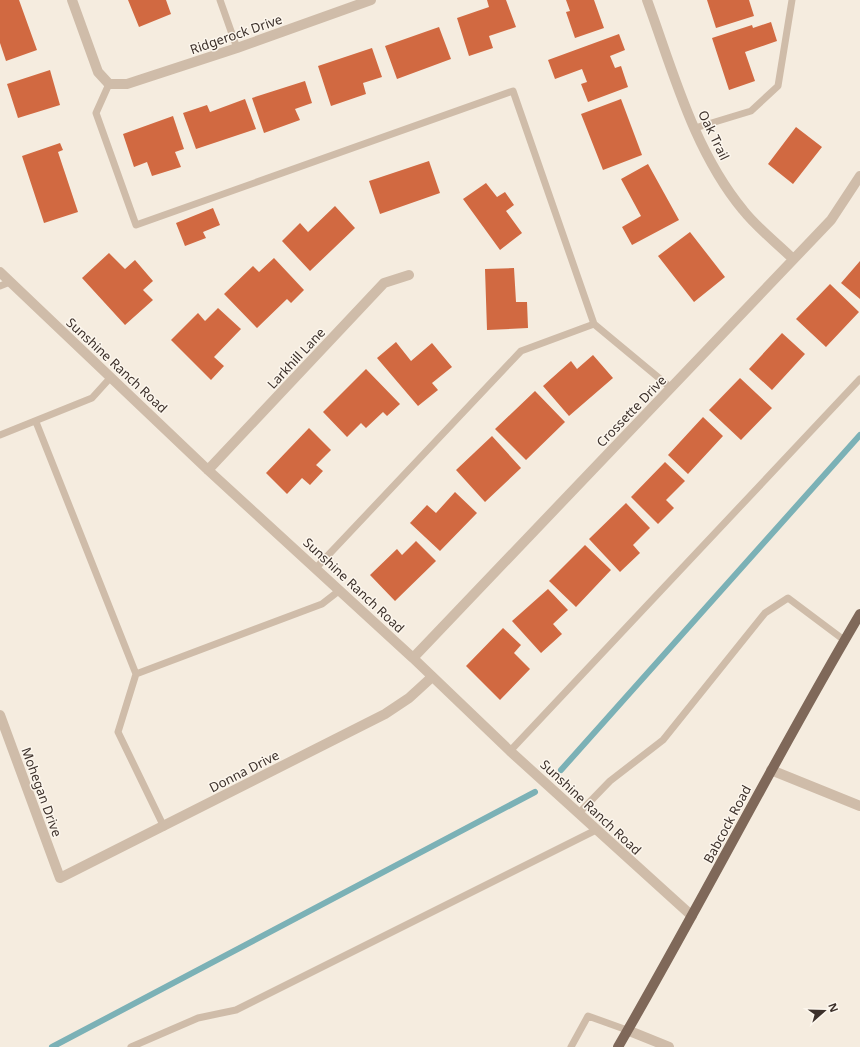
<svg xmlns="http://www.w3.org/2000/svg" width="860" height="1047" font-family="'Noto Sans',sans-serif">
<style>
.lines{fill:none;stroke-linecap:round;stroke-linejoin:round}
.stream{stroke:#7bb1b6;stroke-width:6}
.building{fill:#d16941}
.lane{stroke:#cfbca9;stroke-width:7}
.street{stroke:#cfbca9;stroke-width:10}
.primary{stroke:#7f6859;stroke-width:10}
.labels{text-anchor:middle;stroke-width:3;stroke-linejoin:round;paint-order:stroke}
.street-label{font-size:13px;fill:#3c302a;stroke:#fcf6ed}
</style>
<rect width="100%" height="100%" fill="#f5ecdf"/>
<g class="lines">
<path class="stream" d="M561 770 860 435
M52 1047 535 792"/>
</g>
<path class="building" d="M0 0H19L37 50 6 61 0 43Z
M128 0H166L171 14 139 27Z
M487 0H506L516 27 489 36 493 48 469 56 457 18 489 7Z
M566 0H594L604 28 575 38 566 12 570 11Z
M707 0H749L754 16 716 28Z
M771 22 777 41 745 52 755 81 729 90 712 38 752 25 753 28Z
M439 27 451 59 397 79 385 46Z
M619 34 625 50 610 56 615 68 621 66 628 87 588 102 581 84 587 82 582 69 555 79 548 60Z
M372 48 382 77 363 83 366 94 331 106 318 66Z
M50 70 60 105 18 118 7 84Z
M305 81 312 103 295 109 300 120 264 133 252 98Z
M245 99 256 129 196 149 183 113 207 105 210 112Z
M621 99 642 155 603 170 581 114Z
M173 116 184 149 175 152 181 167 152 176 147 162 134 167 123 134Z
M796 127 822 147 793 184 768 164Z
M60 143 63 150 58 152 78 212 44 223 22 156Z
M429 161 440 193 380 214 369 181Z
M648 164 679 220 632 245 622 227 641 216 621 179Z
M486 183 497 197 505 192 514 205 506 211 522 233 500 250 463 199Z
M335 206 355 228 310 271 282 241 300 223 308 232Z
M213 208 220 225 203 232 206 238 185 246 176 223Z
M690 232 725 277 694 302 658 256Z
M109 253 125 269 135 260 153 281 143 290 153 300 125 325 82 278Z
M274 258 304 290 291 303 287 299 257 328 224 294 253 266 259 272Z
M860 261V299L841 283Z
M514 268 516 302H527L528 328 487 330 485 269Z
M830 284 859 312 826 347 796 319Z
M218 308 241 329 214 357 224 366 211 380 171 340 198 313 205 321Z
M782 333 805 354 772 390 749 369Z
M396 342 411 361 432 343 452 367 432 383 438 390 418 406 377 358Z
M593 355 613 378 569 416 543 386 571 361 577 369Z
M366 369 400 404 387 416 383 412 366 428 361 423 347 437 323 412Z
M740 378 772 408 741 440 709 410Z
M535 391 565 422 526 460 495 429Z
M703 417 723 436 688 474 668 455Z
M309 428 331 450 316 465 323 471 310 485 302 478 287 494 266 473Z
M492 436 521 468 485 502 456 470Z
M665 462 685 481 666 500 674 508 658 524 631 497Z
M455 492 477 513 440 551 410 523 427 505 436 513Z
M626 503 650 528 633 545 640 553 620 572 589 539Z
M416 541 436 561 395 601 370 575 397 549 402 555Z
M585 545 611 570 576 607 549 581Z
M548 589 568 610 553 624 562 634 541 653 512 621Z
M503 628 521 645 514 653 530 669 500 700 466 666Z"/>
<g class="lines">
<path class="lane" d="M220 0 237 48
M109 84 96 113 136 225 513 91 594 324 671 388
M695 128 751 111 778 86 792 0
M0 286 10 282
M36 422 136 674
M0 435 92 398 111 377
M316 568 521 351 594 324
M510 751 860 379
M579 813 610 781 663 740 765 613 788 598 844 640
M164 827 118 732 136 674 322 604 340 590
M131 1047 198 1018 236 1010 596 830
M571 1047 588 1016 627 1030"/>
<path class="street" d="M72 0 98 72 109 84H127L237 48 371 0
M647 0C673 71 694 151 743 210 757 228 777 243 793 259
M0 272 208 470 413 658 510 751 692 916
M208 470 384 283 409 275
M413 658 831 220 860 176
M0 715 60 878 385 714 409 698 432 677
M771 770 860 806
M627 1030 669 1047"/>
<path class="primary" d="M618 1047C701 904 776 756 860 614"/>
</g>
<g class="labels">
<g class="street-label">
<text transform="translate(236 34) rotate(-19)" y="5">Ridgerock Drive</text>
<text transform="translate(714 135) rotate(64)" y="5">Oak Trail</text>
<text transform="translate(296 358) rotate(-47)" y="5">Larkhill Lane</text>
<text transform="translate(117 365) rotate(43)" y="5">Sunshine Ranch Road</text>
<text transform="translate(631 411) rotate(-46)" y="5">Crossette Drive</text>
<text transform="translate(354 585) rotate(43)" y="5">Sunshine Ranch Road</text>
<text transform="translate(244 771) rotate(-27)" y="5">Donna Drive</text>
<text transform="translate(42 792) rotate(70)" y="5">Mohegan Drive</text>
<text transform="translate(591 807) rotate(43)" y="5">Sunshine Ranch Road</text>
<text transform="translate(727 824) rotate(-62)" y="5">Babcock Road</text>
</g>
</g>
<g transform="translate(824 1011) rotate(70)" stroke="#fcf6ed" stroke-width="3" paint-order="stroke">
<path d="M0-3L7 15L0 10L-7 15Z" fill="#3c302a"/>
<text y="-6" font-size="11" font-weight="bold" text-anchor="middle" fill="#3c302a">N</text>
</g>
</svg>
